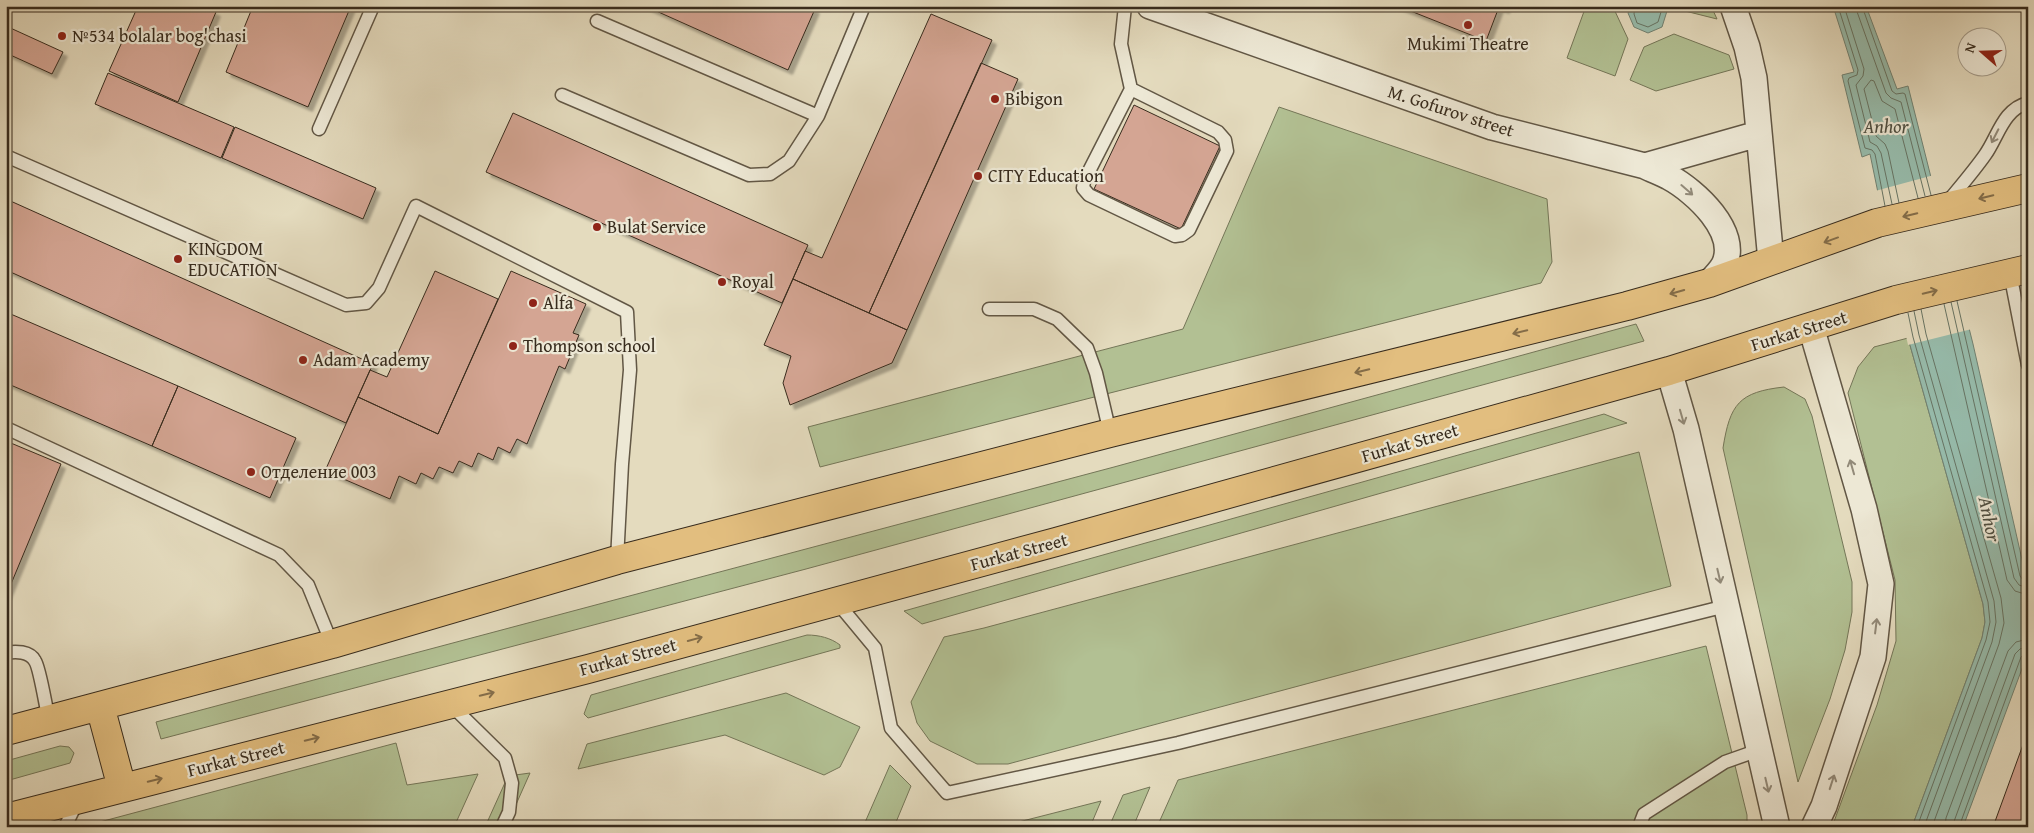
<svg xmlns="http://www.w3.org/2000/svg" width="2034" height="833" font-family="'Gentium Book Plus',serif">
<style>
.green{fill:#b2c093;stroke:#747658}
.water{fill:#97bcac;stroke:#718273}
.pier{fill:#e4dbbe}
.lines{fill:none;stroke-linecap:round;stroke-linejoin:round}
.shore{stroke:#677464;stroke-width:1}
.building{fill:#d4a593;stroke:#372b1d;filter:url(#shadow)}
.service-casing{stroke:#625745;stroke-width:15}
.minor-casing{stroke:#625745;stroke-width:28}
.primary-casing{stroke:#372b1d;stroke-width:30}
.service{stroke:#ede8d5;stroke-width:12}
.minor{stroke:#ede8d5;stroke-width:25}
.primary{stroke:#e2be7f;stroke-width:28}
.oneway{stroke:#928a79}
.oneway2{stroke:#846d49}
.poi-dot{fill:#8f2418;stroke:#ede8d5;stroke-width:2}
.labels{text-anchor:middle;stroke-width:4.5;stroke-linejoin:round;paint-order:stroke}
.poi-label{font-size:18px;fill:#372b1d;stroke:#ede8d5;text-anchor:start}
.street-label{font-size:18px;fill:#372b1d;stroke:#ede8d5}
.water-label{font-size:19px;font-style:italic;fill:#4f4f41;stroke:#ede8d5}
</style>
<defs>
<filter id="shadow"><feDropShadow dx="4.5" dy="4.5" stdDeviation="1" flood-color="#0004"/></filter>
</defs>
<rect width="100%" height="100%" fill="#e4dbbe"/>
<filter id="stains"><feTurbulence type="fractalNoise" baseFrequency=".004" numOctaves="4"/><feColorMatrix values="0 0 0 0 .2 0 0 0 0 .09 0 0 0 0 .02 0 0 0 .5 -.17"/></filter>
<radialGradient id="worn" r=".72"><stop offset=".6" stop-color="#630" stop-opacity="0"/><stop offset="1" stop-color="#630" stop-opacity=".3"/></radialGradient>
<path class="green" d="M1586 6 1613 7 1628 39 1615 76 1567 58Z
M1680 6H1711L1717 19 1681 10Z
M1674 34 1729 55 1734 69 1656 91 1630 80 1644 47Z
M1279 107 1547 199 1552 262 1541 283 820 467 808 427 1183 329Z
M1636 324 1644 341 806 569 161 739 156 722 1114 467Z
M1908 338 1983 604 1985 622 1982 638 1912 827H1832L1877 705 1896 641 1895 580 1848 393 1858 367 1874 347Z
M1784 387 1805 399 1812 416 1852 582V612L1845 650 1830 699 1798 782 1723 448C1730 404 1739 392 1784 387Z
M1604 414 1627 423 922 624 904 611Z
M1639 452 1671 586 1008 764H977L930 741 917 723 911 702 944 637 984 628Z
M807 635C819 635 831 638 840 645V648L588 718 584 714 591 695Z
M1706 646 1747 815V827H1157L1178 780Z
M786 693 860 727 840 767 824 775 725 735 578 769 587 744Z
M396 743 407 785 478 774 454 827H81Z
M60 746 69 747 74 753 70 763 6 781V761Z
M890 765 911 786 894 827H863Z
M530 773 506 827H485L508 776Z
M1150 787 1133 827H1109L1123 795Z
M1101 801 1090 827H999Z"/>
<path class="water" d="M1631 6H1664L1667 11 1662 27 1648 33 1634 27 1628 13Z
M1833 6H1866L1897 89 1908 86 1973 344 2028 586V649L2026 658 1963 827H1912L1982 638 1985 622 1983 604 1908 338 1870 154 1862 157 1842 75 1854 72Z"/>
<path class="pier" d="M1934 175 1972 329 1908 345 1875 191Z"/>
<g class="lines">
<path class="shore" d="M1635 6 1634 14 1637 23 1648 27 1658 22 1661 12 1660 6
M1838 6 1858 70 1857 75 1849 78 1848 81 1865 148 1872 150 1875 154 1885 206
M1844 6 1864 69 1863 76 1856 85 1870 142 1877 146 1881 153 1892 204
M1855 6 1886 93 1891 98 1901 102 1925 196
M1862 6 1892 91 1896 94 1903 93 1905 94 1931 195
M1899 203 1888 151 1885 144 1876 136 1864 89 1871 80 1874 81 1882 101 1895 109 1918 198
M1957 301 2020 576 2023 580 2028 581
M1951 302 2014 578 2019 585 2028 588
M1944 304 2007 580 2015 591 2028 595
M1921 309 1926 334 2001 598 2004 623 1999 644 1932 827
M1914 311 1919 335 1994 601 1996 622 1992 642 1924 827
M1908 313 1913 337 1988 602 1990 622 1986 640 1917 827
M1945 827 1946 818 2008 651 2016 642 2028 639
M1952 827 2015 654 2020 649 2028 647
M1959 827 2021 657 2024 654 2028 653"/>
</g>
<path class="building" d="M138 6H203L216 12 178 102 109 71Z
M253 6H351L308 107 226 72Z
M645 6H809L815 9 788 70Z
M1398 6H1506L1505 9 1499 7 1486 41Z
M931 14 992 40 869 313 793 279 805 251 822 258Z
M6 26 63 52 52 74 6 53Z
M981 63 1018 79 907 330 869 313Z
M108 73 234 127 221 158 95 104Z
M1134 105 1220 146 1181 229 1094 189Z
M513 113 808 245 782 303 486 172Z
M235 127 376 188 363 219 222 158Z
M6 199 373 364 346 423 6 270Z
M435 271 498 299 438 434 358 397 370 370 387 377Z
M511 271 586 304 573 333 579 335 565 369 559 366 527 444 517 439 510 453 498 447 493 460 478 453 472 467 459 461 453 473 439 467 433 479 421 473 416 484 399 476 390 499 325 471 358 397 438 434Z
M793 279 907 330 892 363 790 405 783 383 791 356 764 345Z
M6 312 178 386 152 446 6 383Z
M178 386 296 438 270 498 152 446Z
M6 441 61 464 6 596Z
M2028 731V827H1993Z"/>
<g class="lines">
<g class="service-casing">
<path id="service" d="M1125 6 1121 44 1131 89 1084 181 1083 188 1089 195 1175 236 1182 235 1189 230 1227 151 1225 140 1218 132 1131 89
M597 21 818 116 864 6
M562 95 749 175 770 174 789 161 818 116
M319 129 373 6
M6 156 346 305 366 303 379 288 416 206 627 312 630 370 622 464 617 560
M1946 204C1959 188 1973 172 1985 155 1998 137 2003 109 2028 103
M2010 273 2028 365
M989 309H1034L1057 319 1087 348 1096 373 1110 433
M6 428 279 555 308 585 332 644
M836 601 875 648 891 728 947 793 1178 743 1726 606
M6 653C15 651 30 651 35 661 40 668 46 709 49 720
M450 704 505 758 512 783 509 812 502 827
M65 827 77 802
M1639 827 1644 814 1725 762 1759 750"/>
</g>
<g class="minor-casing">
<path id="minor" d="M1150 6 1492 127 1645 166 1758 134
M1733 6 1747 47 1754 78 1771 261
M1645 166C1653 170 1662 173 1669 177 1695 191 1740 232 1724 265 1720 272 1715 277 1709 283
M1811 327 1864 509 1881 584 1873 657 1824 806 1814 827
M1669 371 1686 429 1777 827"/>
</g>
<g class="primary-casing">
<path id="primary" d="M100 706 122 788
M6 731 332 644 617 560 1110 433 1627 306 1709 283 1877 223 2028 188
M6 818 588 669 1056 542 1669 371 1896 300 2028 269"/>
</g>
<use href="#service" class="service"/>
<use href="#minor" class="minor"/>
<use href="#primary" class="primary"/>
</g>
<defs><path id="oneway-shaft" d="M-6 0H5M1.5-3L5.5 0L1.5 3" fill="none" stroke-width="1.6" stroke-linecap="round" stroke-linejoin="round" transform="scale(1.25)"/></defs>
<g class="oneway">
<use href="#oneway-shaft" transform="translate(1995 136) rotate(117)"/>
<use href="#oneway-shaft" transform="translate(1687 190) rotate(41)"/>
<use href="#oneway-shaft" transform="translate(1682 417) rotate(74)"/>
<use href="#oneway-shaft" transform="translate(1852 467) rotate(-106)"/>
<use href="#oneway-shaft" transform="translate(1719 576) rotate(77)"/>
<use href="#oneway-shaft" transform="translate(1876 626) rotate(-83)"/>
<use href="#oneway-shaft" transform="translate(1832 782) rotate(-72)"/>
<use href="#oneway-shaft" transform="translate(1767 785) rotate(77)"/>
</g>
<g class="oneway2">
<use href="#oneway-shaft" transform="translate(1986 197) rotate(167)"/>
<use href="#oneway-shaft" transform="translate(1910 215) rotate(166)"/>
<use href="#oneway-shaft" transform="translate(1831 240) rotate(160)"/>
<use href="#oneway-shaft" transform="translate(1677 292) rotate(164)"/>
<use href="#oneway-shaft" transform="translate(1930 292) rotate(-13)"/>
<use href="#oneway-shaft" transform="translate(1520 332) rotate(166)"/>
<use href="#oneway-shaft" transform="translate(1362 371) rotate(166)"/>
<use href="#oneway-shaft" transform="translate(695 639) rotate(-15)"/>
<use href="#oneway-shaft" transform="translate(487 694) rotate(-14)"/>
<use href="#oneway-shaft" transform="translate(312 739) rotate(-14)"/>
<use href="#oneway-shaft" transform="translate(155 780) rotate(-14)"/>
</g>
<g class="poi-dot">
<circle cx="1468" cy="25" r="5"/>
<circle cx="62" cy="36" r="5"/>
<circle cx="995" cy="99" r="5"/>
<circle cx="978" cy="176" r="5"/>
<circle cx="597" cy="227" r="5"/>
<circle cx="178" cy="259" r="5"/>
<circle cx="722" cy="282" r="5"/>
<circle cx="533" cy="303" r="5"/>
<circle cx="513" cy="346" r="5"/>
<circle cx="303" cy="360" r="5"/>
<circle cx="251" cy="472" r="5"/>
</g>
<g class="labels">
<g class="poi-label">
<text x="72" y="42">№534 bolalar bog'chasi</text>
<text x="1468" y="50" text-anchor="middle">Mukimi Theatre</text>
<text x="1005" y="105">Bibigon</text>
<text x="988" y="182">CITY Education</text>
<text x="607" y="233">Bulat Service</text>
<text x="188" y="255">KINGDOM<tspan x="188" dy="21">EDUCATION</tspan></text>
<text x="732" y="288">Royal</text>
<text x="543" y="309">Alfa</text>
<text x="523" y="352">Thompson school</text>
<text x="313" y="366">Adam Academy</text>
<text x="261" y="478">Отделение 003</text>
</g>
<g class="street-label">
<text transform="translate(1451 111) rotate(18)" y="6">M. Gofurov street</text>
<text transform="translate(1799 331) rotate(-17)" y="6">Furkat Street</text>
<text transform="translate(1410 443) rotate(-16)" y="6">Furkat Street</text>
<text transform="translate(1019 552) rotate(-15)" y="6">Furkat Street</text>
<text transform="translate(628 657) rotate(-15)" y="6">Furkat Street</text>
<text transform="translate(236 759) rotate(-14)" y="6">Furkat Street</text>
</g>
<g class="water-label">
<text x="1886" y="133">Anhor</text>
<text transform="translate(1990 519) rotate(78)" y="7">Anhor</text>
</g>
</g>
<rect width="2034" height="833" fill="none" stroke="#e4dbbe" stroke-width="25"/>
<rect x="8" y="8" width="2019" height="818" fill="none" stroke="#372b1d" stroke-width="2.5"/>
<rect x="12" y="12" width="2009" height="808" fill="none" stroke="#372b1d"/>
<g transform="translate(1982 52) rotate(290)"><circle r="24" fill="#ede8d5" stroke="#a49c8b"/>
<path d="M0-4L9 19L0 12L-9 19Z" fill="#8f2418"/>
<text y="-8" font-size="14" font-weight="bold" text-anchor="middle" fill="#372b1d">N</text>
</g>
<rect width="100%" height="100%" filter="url(#stains)"/>
<rect width="100%" height="100%" fill="url(#worn)"/>
</svg>
